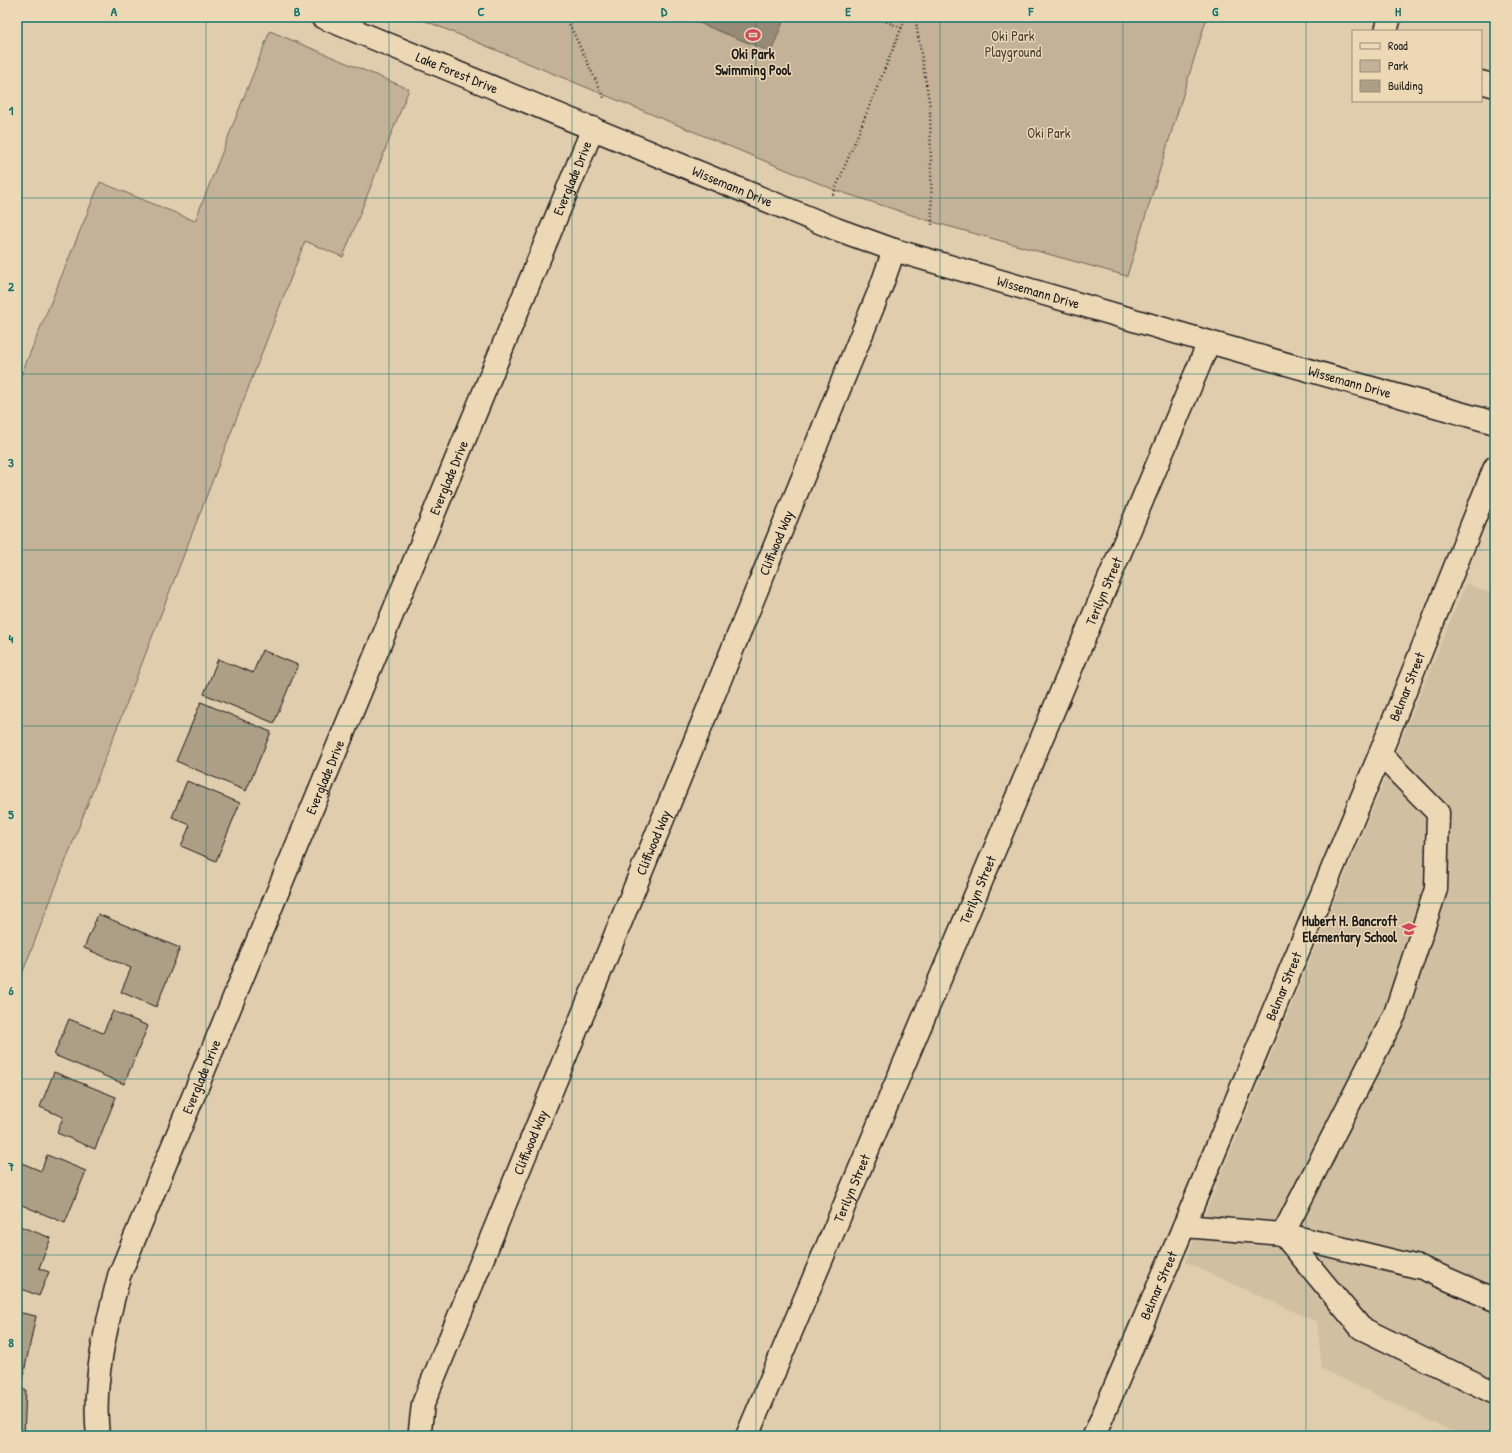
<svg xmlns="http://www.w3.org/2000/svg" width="1512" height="1453" font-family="'Patrick Hand',sans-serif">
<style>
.built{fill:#d1bfa1}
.green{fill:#c3b297;stroke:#70675a}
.water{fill:#978b77;stroke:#665f53}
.building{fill:#ad9e86;stroke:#1c1c1c}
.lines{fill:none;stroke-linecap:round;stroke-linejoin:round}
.minor-casing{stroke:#1c1c1c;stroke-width:25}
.path{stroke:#1c1c1c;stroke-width:2.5;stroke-dasharray:1 3;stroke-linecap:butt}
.minor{stroke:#edd8b6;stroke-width:22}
.grid{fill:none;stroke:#0f766e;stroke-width:1;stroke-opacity:0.55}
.labels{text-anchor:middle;stroke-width:3;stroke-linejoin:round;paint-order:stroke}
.park-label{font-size:14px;fill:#46423b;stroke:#edd8b6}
.poi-label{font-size:14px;font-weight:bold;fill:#1c1c1c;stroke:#edd8b6}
.street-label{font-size:14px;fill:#1c1c1c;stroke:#edd8b6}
.neatline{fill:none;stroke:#0f766e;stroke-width:1.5}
.grid-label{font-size:13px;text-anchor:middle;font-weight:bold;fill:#0f766e}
</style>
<rect width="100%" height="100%" fill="#e0cdad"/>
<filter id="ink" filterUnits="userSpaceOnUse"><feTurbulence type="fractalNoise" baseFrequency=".025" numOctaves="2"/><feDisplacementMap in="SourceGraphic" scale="8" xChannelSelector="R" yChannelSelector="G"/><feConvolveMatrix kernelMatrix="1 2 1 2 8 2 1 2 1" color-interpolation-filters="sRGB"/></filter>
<g filter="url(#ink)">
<path class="built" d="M1466 583 1495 595V1436H1461L1322 1369 1317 1322 1185 1262Z"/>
<path class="green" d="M416 17H1207L1127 276 933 222 835 190Z
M270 31 409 89 343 257 305 241 17 987V385L100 182 195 221Z"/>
<path class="water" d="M684 17H785L771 52Z"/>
<path class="building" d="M262 650 298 665 274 723 204 694 218 659 253 673Z
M201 702 271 732 246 791 176 761Z
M187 781 240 803 216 861 181 846 190 825 172 817Z
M98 914 180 948 156 1007 121 992 131 968 84 948Z
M113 1011 148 1026 124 1084 54 1055 69 1019 103 1033Z
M54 1072 116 1097 95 1149 57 1133 63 1117 40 1107Z
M47 1155 86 1171 65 1223 17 1203V1161L41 1171Z
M17 1225 51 1238 39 1268 49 1272 39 1296 17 1287Z
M17 1312 36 1316 23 1377 17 1376Z
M17 1390H26L24 1436H17Z"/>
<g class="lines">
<g class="minor-casing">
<g id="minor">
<path id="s1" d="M322 17 836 229 894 250 1209 342 1495 423"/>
<path d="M1386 31 1390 17"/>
<path d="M1481 82 1495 86"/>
<path d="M1184 1226 1283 1234 1395 1014 1436 889 1438 813 1380 754"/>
<path d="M1283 1234 1361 1328 1495 1393"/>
<path d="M1283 1234 1422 1268 1495 1300"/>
<path id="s2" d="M98 1436C92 1382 106 1327 119 1276L593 128"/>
<path id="s3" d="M421 1436 420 1430 423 1404 881 287 894 250"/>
<path id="s4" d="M747 1436 1209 342"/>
<path id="s5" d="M1094 1436 1184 1226 1380 754 1495 467"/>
</g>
</g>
<path class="path" d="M566 17 605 100
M875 17 902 28
M915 17 930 107 932 226
M833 195 906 17"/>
<use href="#minor" class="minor"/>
</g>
</g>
<path class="grid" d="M206 17V1436M389 17V1436M572 17V1436M756 17V1436M940 17V1436M1123 17V1436M1306 17V1436M17 198H1495M17 374H1495M17 550H1495M17 726H1495M17 903H1495M17 1079H1495M17 1255H1495"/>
<defs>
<g id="stadium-bare" transform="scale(1.2)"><path d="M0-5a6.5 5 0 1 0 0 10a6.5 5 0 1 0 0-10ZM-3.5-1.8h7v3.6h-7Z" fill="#d1495b" stroke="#edd8b6" stroke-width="2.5" paint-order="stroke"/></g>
<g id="school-bare" transform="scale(1.2)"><path d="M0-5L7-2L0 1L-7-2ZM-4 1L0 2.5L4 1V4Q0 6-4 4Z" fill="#d1495b" stroke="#edd8b6" stroke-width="2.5" paint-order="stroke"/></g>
</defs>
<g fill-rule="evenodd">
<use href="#stadium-bare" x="753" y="35"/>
<use href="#school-bare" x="1409" y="929"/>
</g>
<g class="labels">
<g class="park-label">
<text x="1013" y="41">Oki Park<tspan x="1013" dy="16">Playground</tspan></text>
<text x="1049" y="138">Oki Park</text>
</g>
<g class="poi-label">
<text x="753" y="59">Oki Park<tspan x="753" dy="16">Swimming Pool</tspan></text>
<text x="1397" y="926" text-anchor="end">Hubert H. Bancroft<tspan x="1397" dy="16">Elementary School</tspan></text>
</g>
<g class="street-label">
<text dy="5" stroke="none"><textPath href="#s1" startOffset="146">Lake Forest Drive</textPath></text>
<text dy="5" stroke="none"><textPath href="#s2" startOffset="1350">Everglade Drive</textPath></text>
<text dy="5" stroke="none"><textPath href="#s1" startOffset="444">Wissemann Drive</textPath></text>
<text dy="5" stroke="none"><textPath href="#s1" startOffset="768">Wissemann Drive</textPath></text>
<text dy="5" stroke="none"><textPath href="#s1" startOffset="1092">Wissemann Drive</textPath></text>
<text dy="5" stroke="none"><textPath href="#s2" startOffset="1026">Everglade Drive</textPath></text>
<text dy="5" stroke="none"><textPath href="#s3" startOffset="963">Cliffwood Way</textPath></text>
<text dy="5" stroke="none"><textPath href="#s4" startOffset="917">Terilyn Street</textPath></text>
<text dy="5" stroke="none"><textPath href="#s5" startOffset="812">Belmar Street</textPath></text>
<text dy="5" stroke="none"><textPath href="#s2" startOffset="702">Everglade Drive</textPath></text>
<text dy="5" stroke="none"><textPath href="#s3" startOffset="639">Cliffwood Way</textPath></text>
<text dy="5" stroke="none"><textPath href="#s4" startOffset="593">Terilyn Street</textPath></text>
<text dy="5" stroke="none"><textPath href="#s5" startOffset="488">Belmar Street</textPath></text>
<text dy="5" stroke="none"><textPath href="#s2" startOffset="378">Everglade Drive</textPath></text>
<text dy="5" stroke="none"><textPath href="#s3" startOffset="315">Cliffwood Way</textPath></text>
<text dy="5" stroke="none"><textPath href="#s4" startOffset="269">Terilyn Street</textPath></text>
<text dy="5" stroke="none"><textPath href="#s5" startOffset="164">Belmar Street</textPath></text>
</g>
</g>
<rect width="1512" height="1453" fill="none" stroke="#edd8b6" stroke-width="44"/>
<rect x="1352" y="30" width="130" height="72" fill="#edd8b6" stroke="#998d78"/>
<rect x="1360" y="43" width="20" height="6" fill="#edd8b6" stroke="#998d78"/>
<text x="1388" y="50" font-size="12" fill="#1c1c1c">Road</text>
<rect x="1360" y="60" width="20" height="12" fill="#c3b297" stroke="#998d78"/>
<text x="1388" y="70" font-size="12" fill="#1c1c1c">Park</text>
<rect x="1360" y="80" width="20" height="12" fill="#ad9e86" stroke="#998d78"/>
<text x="1388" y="90" font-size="12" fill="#1c1c1c">Building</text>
<rect x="22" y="22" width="1468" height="1409" class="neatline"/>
<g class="grid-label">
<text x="114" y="16">A</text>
<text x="297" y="16">B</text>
<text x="481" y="16">C</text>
<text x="664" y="16">D</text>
<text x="848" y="16">E</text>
<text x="1031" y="16">F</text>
<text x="1215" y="16">G</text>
<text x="1398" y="16">H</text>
<text x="11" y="115">1</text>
<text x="11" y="291">2</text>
<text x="11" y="467">3</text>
<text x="11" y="643">4</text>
<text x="11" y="819">5</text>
<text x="11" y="995">6</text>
<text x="11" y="1171">7</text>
<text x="11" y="1347">8</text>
</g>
</svg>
